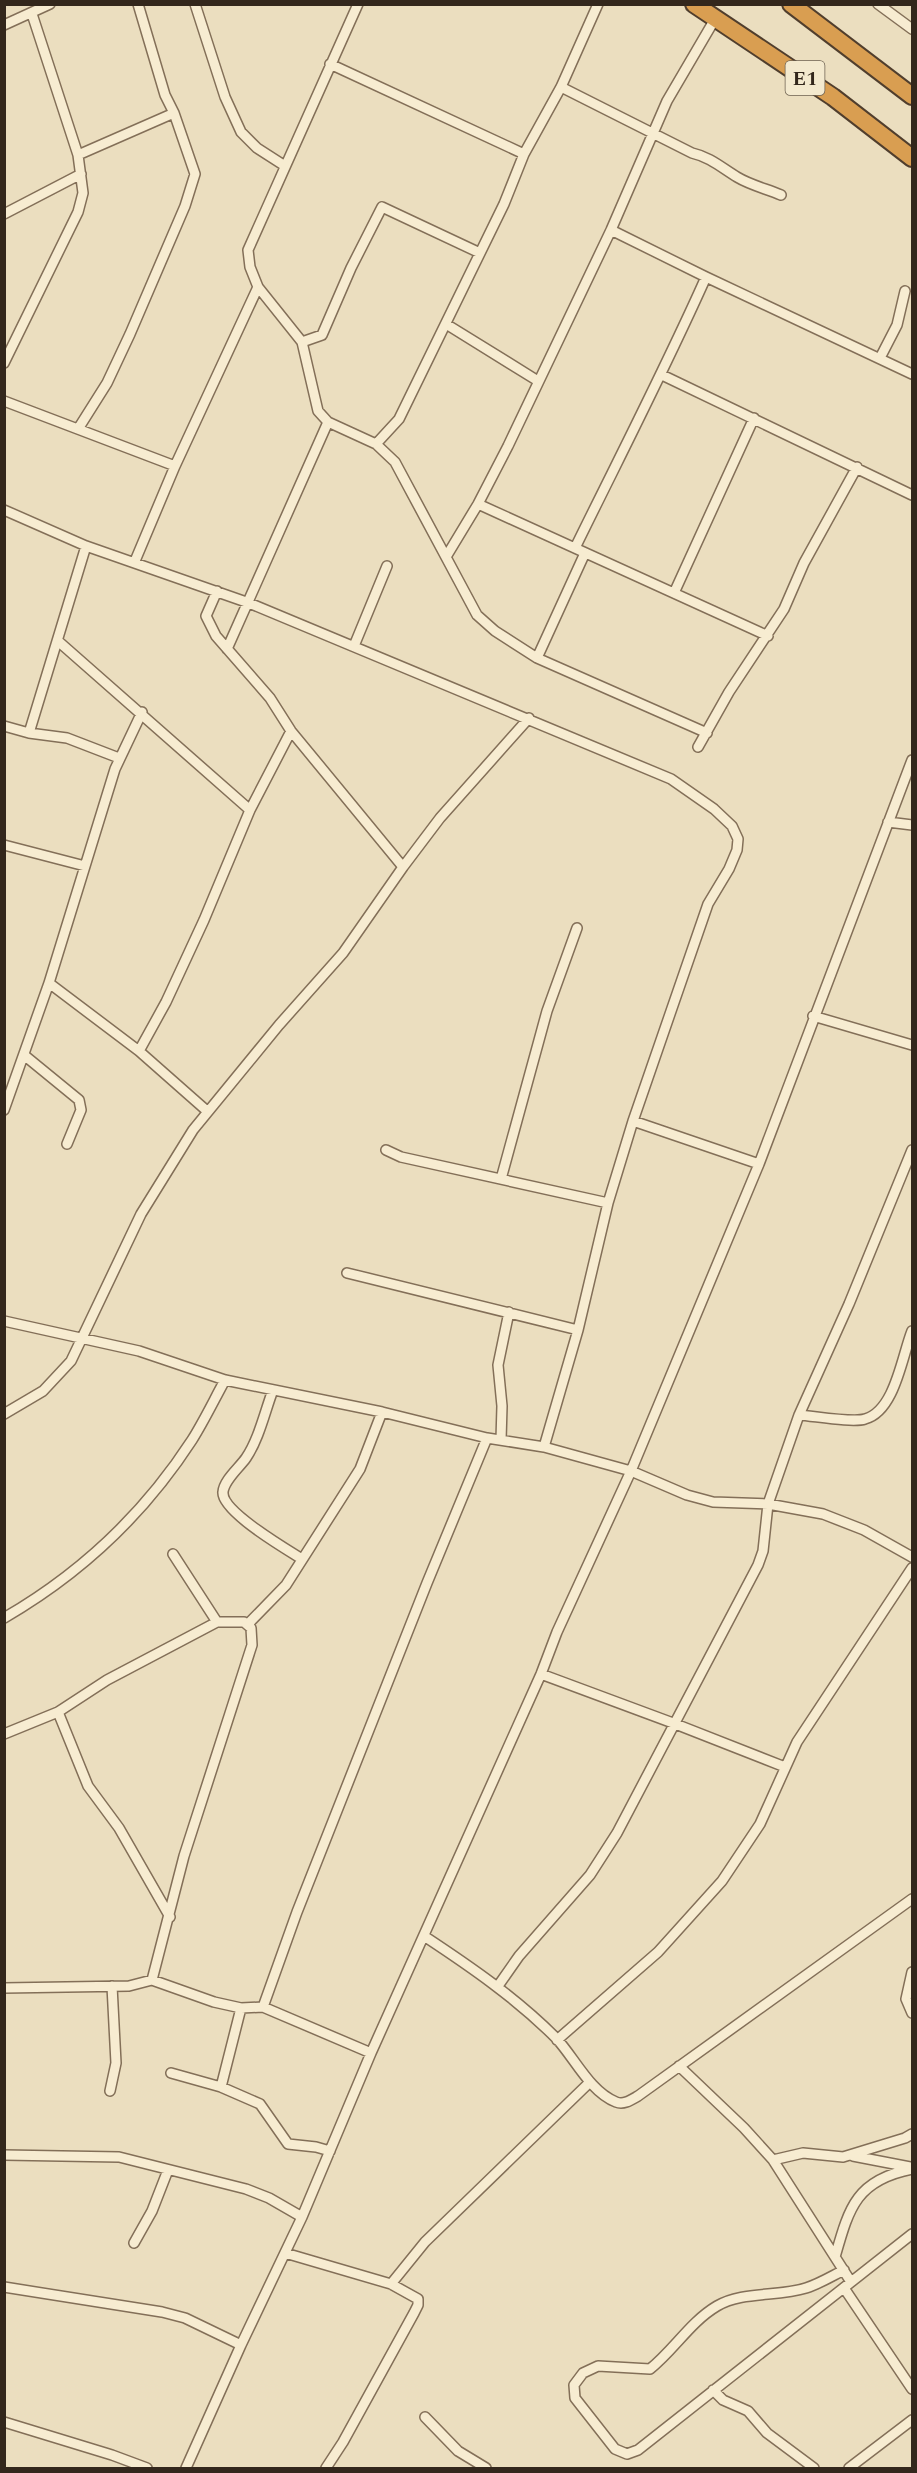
<svg xmlns="http://www.w3.org/2000/svg" width="917" height="2473" font-family="Spectral,serif">
<style>
.lines{fill:none;stroke-linecap:round;stroke-linejoin:round}
.minor-casing{stroke:#836f58;stroke-width:12}
.motorway-casing{stroke:#503e2d;stroke-width:20}
.minor{stroke:#f7ecd1;stroke-width:9}
.motorway{stroke:#d99e51;stroke-width:16}
.labels{text-anchor:middle;stroke-width:4.5;stroke-linejoin:round;paint-order:stroke}
.shield{fill:#f3e9ce;stroke:#6d6151;stroke-width:1.5}
.shield-label{font-size:20px;font-weight:bold;fill:#33271c}
</style>
<rect width="100%" height="100%" fill="#ebdebf"/>
<g class="lines">
<g class="minor-casing">
<path id="minor" d="M195 4 225 97 241 132 257 148 285 166
M358 4 248 250 250 267 258 287 302 342 318 411 328 422 376 444 395 462 477 615 495 631 537 658 707 733
M878 4 912 29
M4 25 50 4
M330 64 524 154
M561 87 692 153C710 157 722 168 737 177 750 185 767 189 781 195
M78 155 174 113
M4 214 81 174
M611 230 706 277 912 374
M446 324 538 381
M302 342 322 335 351 268 382 207 480 253
M880 358 897 325 905 291
M4 363 78 212 83 193 78 155 32 14
M662 375 912 495
M4 401 175 466
M78 429 107 383 130 334 185 206 195 174 174 113 165 95 138 4
M376 444 399 419 504 204 524 154 561 87 598 4
M478 504 768 636
M4 510 86 546 249 603 671 779 714 809 732 826 738 839 737 850 729 869 708 904 633 1121 608 1203 578 1330 544 1447
M575 548C619 458 665 369 706 277
M446 557 478 504 508 446 611 230 667 101 715 19
M135 561 175 466 258 287
M217 591 206 616 216 636 270 698 291 731 403 867
M674 593 754 418
M58 641 250 810
M354 646 387 566
M227 649 328 422
M537 658 585 553
M4 726 29 733 67 738 119 758
M29 733 86 546
M698 747 729 692 784 609 804 563 857 467
M888 822 912 825
M4 845 85 866
M49 983 139 1051 207 1111
M813 1016 912 1045
M139 1051 166 1002 204 920 250 810 291 731
M24 1055 79 1100 81 1110 67 1144
M4 1110 49 983 115 769 142 712
M633 1121 759 1164
M386 1150 401 1157 608 1203
M501 1179 547 1011 577 928
M347 1273 578 1330
M4 1321 139 1351 225 1380 382 1412 487 1438 544 1447 631 1471 687 1495 713 1502 768 1504 823 1514 864 1530 912 1557
M273 1390C265 1411 259 1439 246 1458 239 1468 224 1480 223 1492 221 1511 286 1549 302 1559
M4 1414 43 1391 71 1361 141 1214 193 1130 279 1025 343 953 403 867 440 818 529 718
M799 1415C814 1416 853 1423 865 1419 895 1411 902 1356 912 1331
M501 1440 502 1406 498 1365 509 1312
M173 1554 217 1622
M4 1618C80 1574 144 1514 192 1440 204 1421 214 1400 225 1380
M248 1624 286 1585 353 1480 360 1469 382 1412
M541 1674 673 1723 785 1767
M58 1712 88 1786 119 1828 170 1917
M4 1734 58 1712 107 1680 217 1622H244L251 1628 252 1645 184 1856 152 1980
M424 1936C471 1967 516 1998 556 2038 574 2057 590 2092 616 2102 624 2105 631 2100 638 2096L912 1899
M912 1972 906 1999 912 2013
M498 1986 519 1956 590 1875 617 1833 758 1565 763 1551 768 1504 799 1415 849 1304 912 1150
M4 1988 129 1986 152 1980 214 2002 241 2008 263 2007 371 2053
M263 2007 297 1912 427 1583 487 1438
M557 2040 658 1952 722 1881 760 1824 797 1742 912 1568
M679 2066 744 2128 773 2160 851 2282
M171 2073 221 2087 260 2104 288 2144 316 2147 330 2151
M221 2087 241 2008
M110 2091 116 2063 112 1986
M4 2155 119 2157 246 2189 269 2198 302 2217
M853 2156 910 2167
M773 2160 803 2153 843 2157 905 2138 912 2134
M134 2243 152 2211 168 2170
M285 2253 391 2284 418 2299V2305L414 2313 343 2442 326 2468
M835 2257C849 2208 856 2180 912 2169
M844 2270C832 2276 819 2284 806 2288 778 2297 742 2291 717 2306 690 2322 674 2350 650 2369L598 2366 583 2373 574 2385 575 2398 615 2449 627 2454 638 2450 912 2234
M391 2284 425 2242 590 2082
M4 2287 162 2312 185 2318 241 2345
M844 2288 912 2389
M713 2390 723 2400 748 2411 767 2433 814 2468
M425 2417 458 2451 486 2468
M4 2422 112 2455 147 2468
M186 2468 241 2345 302 2217 371 2053 541 1674 557 1632 631 1471 759 1164 912 760
M849 2468 912 2420"/>
</g>
<g class="motorway-casing">
<path id="motorway" d="M694 4 833 97 912 158
M791 4 912 96"/>
</g>
<use href="#minor" class="minor"/>
<use href="#motorway" class="motorway"/>
</g>
<g class="labels">
<rect class="shield" x="785.5" y="61" width="39" height="34" rx="4.5"/>
<g class="shield-label">
<text x="805" y="85">E1</text>
</g>
</g>
<rect width="917" height="2473" fill="none" stroke="#33271c" stroke-width="12"/>
</svg>
